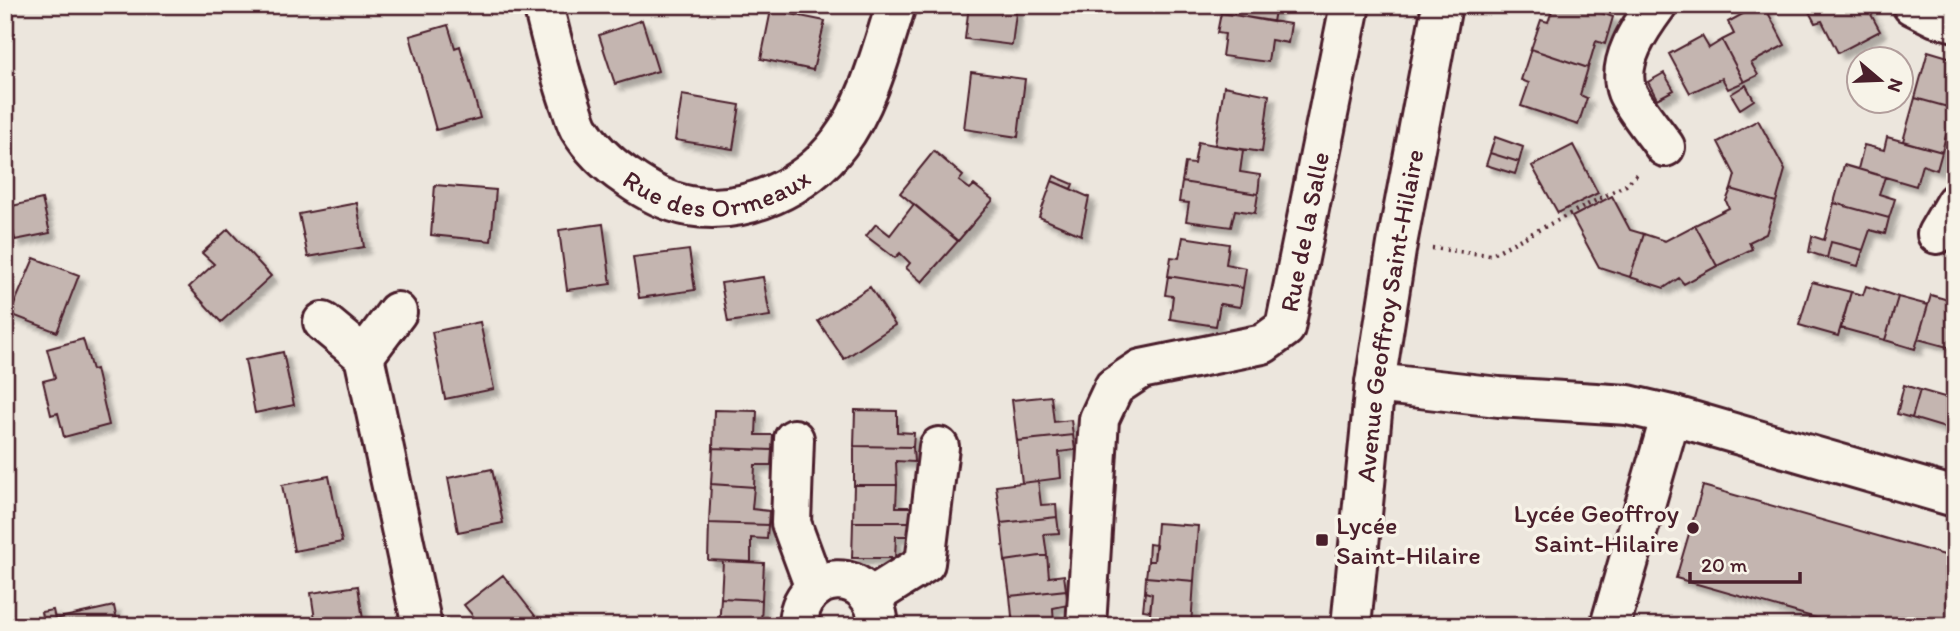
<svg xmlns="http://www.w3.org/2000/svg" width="1960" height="631" font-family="Itim,sans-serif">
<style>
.building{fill:#c4b5b0;stroke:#4a1f2b;stroke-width:2;filter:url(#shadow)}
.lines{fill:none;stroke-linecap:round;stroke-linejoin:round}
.minor-casing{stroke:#4a1f2b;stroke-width:44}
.path{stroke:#4a1f2b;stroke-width:4.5;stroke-dasharray:2 5;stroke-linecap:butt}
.minor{stroke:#f7f3e8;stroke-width:38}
.poi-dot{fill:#4a1f2b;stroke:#f7f3e8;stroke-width:2.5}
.labels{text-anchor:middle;stroke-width:7;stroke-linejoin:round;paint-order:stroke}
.street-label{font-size:26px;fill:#4a1f2b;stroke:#f7f3e8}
.poi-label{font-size:26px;fill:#4a1f2b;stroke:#f7f3e8;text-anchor:end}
</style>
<defs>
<filter id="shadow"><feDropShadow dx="6" dy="6" stdDeviation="2" flood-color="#0004"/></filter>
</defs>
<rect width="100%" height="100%" fill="#ece6dd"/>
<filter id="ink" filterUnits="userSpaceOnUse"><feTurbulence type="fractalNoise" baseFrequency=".0143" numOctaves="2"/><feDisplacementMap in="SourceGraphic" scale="14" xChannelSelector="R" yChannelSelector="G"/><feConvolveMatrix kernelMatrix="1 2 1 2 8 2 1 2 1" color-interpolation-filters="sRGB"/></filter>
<g filter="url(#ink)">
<path class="building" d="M969 5H1017L1012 45 965 39Z
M1235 5H1276L1273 22 1234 15Z
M1554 5H1578L1613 17 1605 44 1596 41 1588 68 1531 49 1541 20 1548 22Z
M1759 5H1764L1785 45 1751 63 1758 75 1744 82 1722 40 1734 34 1728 22Z
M1811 5H1866L1880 31 1838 53 1822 21 1815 23 1807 8Z
M771 10 825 21 813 70 761 59Z
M1221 13 1291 24 1288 43 1271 40 1268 62 1222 56 1225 34 1217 33Z
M642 20 658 71 615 84 599 35Z
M448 25 455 48 460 46 480 118 436 130 410 36Z
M1702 36 1709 48 1722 40 1744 82 1728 89 1722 78 1690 93 1669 54Z
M1531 49 1588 68 1580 95 1587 98 1578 125 1521 106 1529 83 1521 80Z
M1928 51 1955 59V109L1915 98Z
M971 72 1025 79 1018 137 964 129Z
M1664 73 1674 90 1657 99 1648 82Z
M1746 85 1754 100 1740 109 1731 94Z
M1224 86 1269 95 1262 152 1215 145Z
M682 95 740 105 733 149 675 140Z
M1915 98 1955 109 1953 137 1946 135 1942 152 1903 141Z
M1758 120 1785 170 1776 202 1731 189 1735 175 1718 142Z
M1495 137 1523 147 1519 162 1490 153Z
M1887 137 1942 152 1937 170 1922 165 1916 186 1858 169 1864 145 1884 150Z
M1198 142 1243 150 1240 172 1260 175 1258 194 1182 182 1185 163 1194 164Z
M1573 145 1598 193 1558 213 1532 166Z
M934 151 963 176 959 181 970 189 974 185 993 200 958 241 900 193Z
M1490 153 1519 162 1515 174 1486 165Z
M1844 165 1885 177 1879 194 1895 199 1889 218 1834 203Z
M1054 176 1073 184 1071 189 1052 181Z
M1052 181 1089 197 1081 235 1039 217Z
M1182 182 1258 194 1255 213 1235 210 1231 227 1186 221 1189 203 1179 202Z
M435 185 496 190 491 241 431 235Z
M1731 189 1776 202 1766 234 1749 242 1752 249 1717 266 1695 225 1729 208 1726 201Z
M1612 196 1630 230 1644 234 1630 277 1599 267 1572 217Z
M42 199 50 233 15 240 8 207Z
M357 203 364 247 308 257 299 214Z
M1834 203 1889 218 1885 234 1870 230 1863 250 1831 242 1827 258 1809 252 1812 236 1824 240Z
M914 204 958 241 922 282 906 268 910 263 900 253 895 258 866 236 876 224 890 235Z
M603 224 611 284 567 290 559 230Z
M1695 225 1717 266 1684 284 1679 278 1664 288 1630 277 1644 234 1665 241Z
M228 229 271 276 221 322 189 287 214 264 202 253Z
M1183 237 1229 244 1226 264 1246 268 1243 288 1168 276 1171 257 1179 258Z
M1831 242 1863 250 1858 266 1827 258Z
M689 250 695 290 639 298 633 257Z
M34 258 79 275 57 332 10 314Z
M1168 276 1243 288 1240 307 1220 304 1216 326 1170 319 1173 296 1165 295Z
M763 277 770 316 728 322 721 283Z
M1812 282 1851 292 1838 336 1799 325Z
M1866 286 1898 297 1885 340 1841 328 1851 292 1863 295Z
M870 287 895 325 844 359 818 321Z
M1931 295 1955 302V349L1918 339Z
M1898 297 1928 305 1915 349 1885 340Z
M480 322 494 389 445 399 432 332Z
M83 339 92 370 96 369 109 425 64 437 58 413 51 415 43 381 55 378 47 349Z
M283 352 294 405 255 413 245 360Z
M1904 385 1920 390 1912 418 1897 414Z
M1920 390 1955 400V431L1912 418Z
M1051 396 1054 422 1071 420 1073 435 1017 441 1012 400Z
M714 410 757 411 756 435H773L772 450 713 448Z
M855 410 897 411V432L914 433 913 447 854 446Z
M1073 435 1075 450 1059 452 1061 478 1022 483 1017 441Z
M854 446 913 447 914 462 896 461 897 485H854Z
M713 448 772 450 771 465H755L754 487 711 484Z
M492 469 503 523 458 532 448 478Z
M329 476 342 542 294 551 282 485Z
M1038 481 1041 505 1056 504 1057 517 1001 523 996 486Z
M711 484 754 487 752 509 769 511 768 525 709 523Z
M854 485H897L896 507H913V522H853Z
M1703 486 1955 558V626H1844L1676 578Z
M1057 517 1059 533 1044 534 1047 555 1005 561 1001 523Z
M853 522H913V536H896L895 558H852Z
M709 523 768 525 767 539 751 538V562L708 560Z
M1157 523 1198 526 1194 581 1146 577 1148 561H1154Z
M1149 544 1156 545 1154 561H1148Z
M1047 555 1049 577 1064 575 1066 590 1010 596 1005 561Z
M723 561 764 563 762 600 721 598Z
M503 575 543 626H481L464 605Z
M1146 577 1194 581 1191 626H1149L1152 594 1145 592Z
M358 586 364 626H316L311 593Z
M1066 590 1068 605 1053 608 1054 626H1013L1010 596Z
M1145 592 1152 594 1150 611 1143 610Z
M721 598 762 600 761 626H719Z
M114 606 118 626H44L41 612 53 610 55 619Z"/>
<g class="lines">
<g class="minor-casing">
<g id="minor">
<path id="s1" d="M543 5C551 38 559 71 570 103 573 111 575 120 579 128 591 148 609 165 627 177 645 190 667 202 689 206 745 216 806 187 839 143 869 103 881 52 896 5"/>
<path d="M1657 5C1640 28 1616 62 1627 92 1632 105 1656 134 1665 147"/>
<path d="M1912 5 1936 17 1955 22"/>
<path d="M1937 234 1955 203"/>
<path d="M323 322 364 356 397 312"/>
<path d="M364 356 422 626"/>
<path d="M1375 383 1499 397 1628 405 1671 415 1955 497"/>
<path d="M794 439 791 523 815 588"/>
<path d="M871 597 925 563 939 447"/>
<path d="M798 626C799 567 874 563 879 626"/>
<path id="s2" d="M1086 626 1099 419 1114 387 1141 369 1263 344 1285 328 1350 5"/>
<path id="s3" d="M1351 626 1375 383 1397 244 1442 5"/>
<path d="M1610 626 1671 415"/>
</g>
</g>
<path class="path" d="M1432 248 1490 255 1626 185 1639 172"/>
<use href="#minor" class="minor"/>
</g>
</g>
<g class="poi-dot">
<circle cx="1693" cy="528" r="7"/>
<rect x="1315" y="533" width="14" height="14" rx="3.5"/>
</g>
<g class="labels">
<g class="street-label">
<text dy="9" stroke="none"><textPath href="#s1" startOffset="294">Rue des Ormeaux</textPath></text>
<text dy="9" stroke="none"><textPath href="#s2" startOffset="525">Rue de la Salle</textPath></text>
<text dy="9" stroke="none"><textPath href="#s3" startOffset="313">Avenue Geoffroy Saint-Hilaire</textPath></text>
</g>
<g class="poi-label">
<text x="1679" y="522">Lycée Geoffroy<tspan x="1679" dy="30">Saint-Hilaire</tspan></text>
<text x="1336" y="534" text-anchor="start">Lycée<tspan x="1336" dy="30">Saint-Hilaire</tspan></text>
</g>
</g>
<rect width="1960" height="631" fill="none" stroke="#f7f3e8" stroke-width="28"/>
<rect x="14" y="14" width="1932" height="603" fill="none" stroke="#4a1f2b" stroke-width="2.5" filter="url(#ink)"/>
<g transform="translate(1880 80) rotate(109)"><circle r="33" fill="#f7f3e8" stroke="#b29e9c" stroke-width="2"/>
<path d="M0-5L12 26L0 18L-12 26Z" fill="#4a1f2b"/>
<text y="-10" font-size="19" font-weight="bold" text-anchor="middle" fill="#4a1f2b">N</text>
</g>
<path d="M1690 572v10h110v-10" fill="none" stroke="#4a1f2b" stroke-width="3.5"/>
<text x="1701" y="572" font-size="21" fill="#4a1f2b" stroke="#f7f3e8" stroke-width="5" paint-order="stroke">20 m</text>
</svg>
